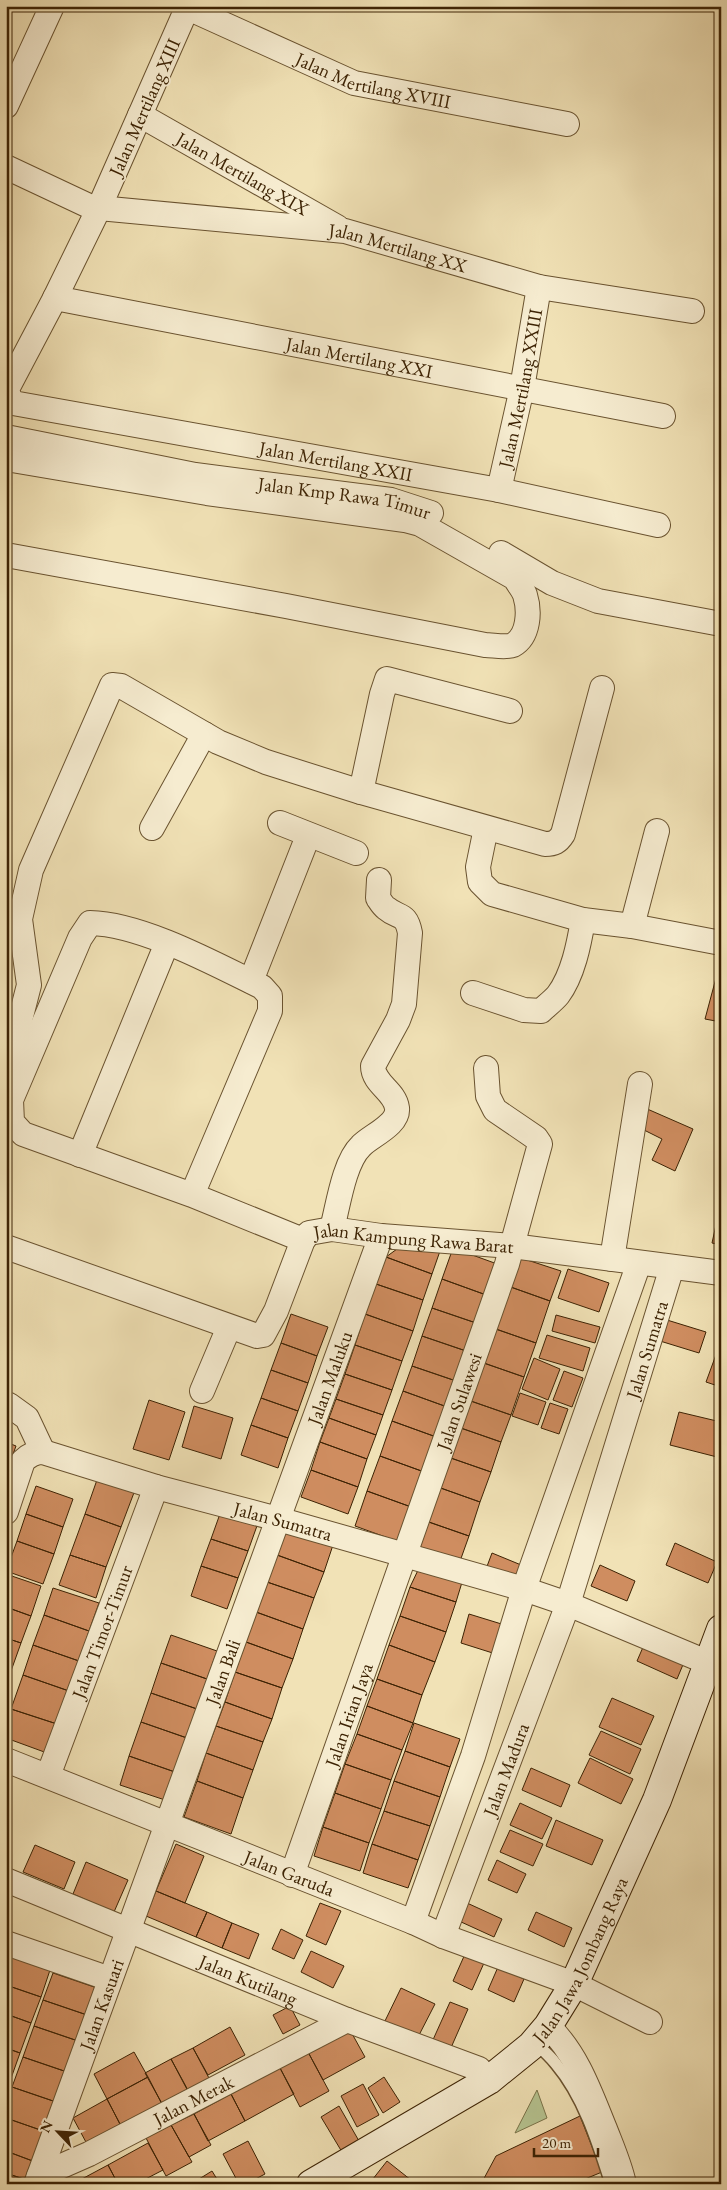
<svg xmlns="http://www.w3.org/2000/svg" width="727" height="2190" font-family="'EB Garamond',serif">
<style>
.green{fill:#b6c491;stroke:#7a744a}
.building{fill:#cf8d60;stroke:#3d2304}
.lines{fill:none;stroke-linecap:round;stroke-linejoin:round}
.service-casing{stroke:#6a5330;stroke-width:14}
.minor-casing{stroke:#6a5330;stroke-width:26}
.secondary-casing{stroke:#3d2304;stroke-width:30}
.service{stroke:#f6ecd0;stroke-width:11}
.minor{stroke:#f6ecd0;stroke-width:24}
.secondary{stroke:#f6ecd0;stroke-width:28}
.labels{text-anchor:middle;stroke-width:4;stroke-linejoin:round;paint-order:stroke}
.street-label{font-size:19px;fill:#3d2304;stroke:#f6ecd0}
</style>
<rect width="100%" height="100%" fill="#f1e2b6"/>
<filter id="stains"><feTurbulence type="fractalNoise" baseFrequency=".004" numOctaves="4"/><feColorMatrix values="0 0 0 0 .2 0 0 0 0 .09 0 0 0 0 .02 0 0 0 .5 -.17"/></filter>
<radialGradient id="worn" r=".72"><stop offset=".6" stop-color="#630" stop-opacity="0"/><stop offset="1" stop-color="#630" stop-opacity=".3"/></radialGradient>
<path class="green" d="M537 2090 547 2118 515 2133Z"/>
<path class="building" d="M716 978 721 979V1022L705 1019Z
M645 1108 693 1129 675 1171 652 1160 662 1139 638 1127Z
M719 1211 721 1212V1245L712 1243Z
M453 1248 500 1265 489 1296 442 1279Z
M397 1249 440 1251 432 1274 386 1257Z
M515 1256 561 1271 550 1301 505 1285Z
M386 1257 432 1274 423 1300 376 1284Z
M568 1269 609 1283 599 1312 558 1298Z
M442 1279 489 1296 479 1324 432 1308Z
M376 1284 423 1300 413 1331 365 1314Z
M505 1285 550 1301 536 1343 490 1327Z
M432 1308 479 1324 469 1352 422 1336Z
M291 1314 328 1327 317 1356 281 1343Z
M365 1314 413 1331 402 1361 355 1345Z
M556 1315 600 1327 595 1343 552 1331Z
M667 1320 706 1332 699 1353 660 1341Z
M490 1327 536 1343 524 1377 478 1361Z
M547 1335 590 1348 583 1371 539 1358Z
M422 1336 469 1352 459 1382 412 1366Z
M281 1343 317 1356 308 1383 271 1370Z
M355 1345 402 1361 392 1390 345 1374Z
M717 1352 721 1354V1387L706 1382Z
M534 1358 560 1369 548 1400 522 1389Z
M478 1361 524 1377 511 1415 465 1399Z
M412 1366 459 1382 450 1408 403 1391Z
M271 1370 308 1383 298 1411 261 1398Z
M564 1371 583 1378 572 1407 553 1400Z
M345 1374 392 1390 383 1415 336 1399Z
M403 1391 450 1408 439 1438 392 1421Z
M520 1393 546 1402 538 1425 512 1416Z
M261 1398 298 1411 288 1438 251 1425Z
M336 1399 383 1415 376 1435 329 1418Z
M465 1399 511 1415 501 1442 455 1426Z
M149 1400 185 1412 169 1460 133 1449Z
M550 1403 568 1409 559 1434 541 1428Z
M194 1406 233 1418 221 1459 182 1447Z
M679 1412 721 1422V1458L670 1445Z
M329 1418 376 1435 367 1459 320 1442Z
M392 1421 439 1438 427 1473 380 1456Z
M251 1425 288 1438 278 1468 241 1455Z
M455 1426 501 1442 491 1472 445 1456Z
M6 1442 16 1446 8 1468 6 1467Z
M320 1442 367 1459 358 1487 311 1470Z
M380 1456 427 1473 414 1508 367 1491Z
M445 1456 491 1472 480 1502 435 1486Z
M311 1470 358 1487 348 1514 301 1497Z
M98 1477 135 1490 121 1527 85 1514Z
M36 1486 73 1499 63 1527 26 1514Z
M435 1486 480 1502 469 1536 423 1520Z
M367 1491 414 1508 402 1543 355 1526Z
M221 1511 258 1523 248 1551 211 1539Z
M26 1514 63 1527 54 1554 17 1541Z
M85 1514 121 1527 106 1567 70 1555Z
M423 1520 469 1536 459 1564 413 1548Z
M286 1529 333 1545 324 1572 277 1555Z
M211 1539 248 1551 238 1578 201 1566Z
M17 1541 54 1554 43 1584 6 1571Z
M675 1543 717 1562 708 1583 666 1565Z
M492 1553 526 1567 520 1582 486 1569Z
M70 1555 106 1567 96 1598 59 1585Z
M277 1555 324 1572 314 1598 267 1582Z
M600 1565 635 1581 627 1601 591 1586Z
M201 1566 238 1578 227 1609 191 1596Z
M420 1566 463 1579 456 1602 410 1587Z
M6 1574 41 1586 31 1616 6 1607Z
M267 1582 314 1598 303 1629 256 1612Z
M410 1587 456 1602 446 1632 400 1616Z
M53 1588 99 1603 89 1631 44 1615Z
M6 1607 31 1616 21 1643 6 1638Z
M256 1612 303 1629 293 1659 246 1642Z
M469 1614 508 1626 499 1655 461 1643Z
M44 1615 89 1631 79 1661 33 1645Z
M400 1616 446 1632 435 1662 389 1645Z
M171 1635 217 1651 207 1679 161 1663Z
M6 1638 21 1643 11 1671 6 1669Z
M647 1638 687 1655 677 1679 637 1661Z
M246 1642 293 1659 282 1688 235 1672Z
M33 1645 79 1661 69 1691 23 1675Z
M389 1645 435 1662 422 1695 377 1679Z
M161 1663 207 1679 197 1709 151 1693Z
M235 1672 282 1688 272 1719 225 1702Z
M23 1675 69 1691 57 1724 11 1709Z
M377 1679 422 1695 413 1723 367 1706Z
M151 1693 197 1709 187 1738 141 1722Z
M612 1698 654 1716 641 1745 599 1727Z
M225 1702 272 1719 263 1742 216 1726Z
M367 1706 413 1723 402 1750 357 1734Z
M11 1709 57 1724 47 1753 6 1738V1723Z
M141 1722 187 1738 175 1772 129 1756Z
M414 1723 460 1739 450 1767 405 1751Z
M216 1726 263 1742 253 1770 206 1753Z
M601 1731 641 1749 630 1774 589 1755Z
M357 1734 402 1750 391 1780 345 1764Z
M405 1751 450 1767 440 1797 394 1781Z
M206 1753 253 1770 243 1798 197 1781Z
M129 1756 175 1772 165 1800 120 1785Z
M590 1758 633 1779 621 1804 578 1783Z
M345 1764 391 1780 381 1809 335 1793Z
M531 1768 570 1785 561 1807 522 1790Z
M197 1781 243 1798 231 1834 184 1817Z
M394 1781 440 1797 430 1826 384 1811Z
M335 1793 381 1809 369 1843 323 1827Z
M520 1803 552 1818 542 1839 510 1825Z
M384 1811 430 1826 418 1860 372 1844Z
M556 1820 603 1840 592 1865 546 1846Z
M323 1827 369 1843 360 1871 314 1856Z
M510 1830 543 1844 533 1866 500 1852Z
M176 1844 204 1856 185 1903 156 1891Z
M372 1844 418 1860 408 1888 363 1873Z
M35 1845 75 1862 64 1889 23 1872Z
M497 1860 526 1874 517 1893 488 1880Z
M86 1862 128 1880 114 1912 73 1894Z
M156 1891 207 1912 196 1937 146 1916Z
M320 1903 341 1911 326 1945 306 1936Z
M467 1903 502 1919 494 1937 459 1921Z
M207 1912 232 1923 222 1948 196 1937Z
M536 1912 572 1928 564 1947 528 1930Z
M232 1923 259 1934 249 1959 222 1948Z
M281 1929 303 1940 294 1959 272 1949Z
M311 1951 344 1966 333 1988 301 1972Z
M6 1954 50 1970 41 1997 6 1985Z
M465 1954 484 1963 472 1990 453 1981Z
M498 1967 524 1979 514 2002 488 1990Z
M53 1973 100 1989 90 2016 43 2000Z
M6 1985 41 1997 31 2023 6 2014Z
M401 1988 435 2004 417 2039 384 2023Z
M43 2000 90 2016 81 2042 34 2026Z
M450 2002 468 2009 450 2050 432 2042Z
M290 2006 300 2025 283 2034 273 2015Z
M6 2014 31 2023 20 2053 6 2048Z
M34 2026 81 2042 70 2073 23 2057Z
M230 2027 245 2055 208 2075 193 2048Z
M350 2030 365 2057 323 2080 308 2052Z
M6 2048 20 2053 9 2084 6 2083Z
M193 2048 210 2080 189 2092 171 2059Z
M134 2052 148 2077 107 2099 94 2074Z
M308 2052 329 2091 300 2107 280 2068Z
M23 2057 70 2073 59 2103 12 2087Z
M171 2059 191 2097 166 2111 145 2073Z
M280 2068 294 2094 245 2121 231 2094Z
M148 2077 162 2104 121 2126 107 2099Z
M384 2077 400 2102 383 2113 368 2088Z
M363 2084 379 2115 357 2127 341 2096Z
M12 2087 59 2103 49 2133 6 2118V2104Z
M231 2094 245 2121 208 2141 194 2114Z
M107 2099 121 2126 87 2144 73 2118Z
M339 2106 359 2141 342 2152 321 2117Z
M194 2114 211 2145 189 2157 171 2125Z
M580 2116 602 2172 573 2184H481L496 2156Z
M6 2118 49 2133 38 2163 6 2151Z
M171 2125 192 2162 166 2176 146 2138Z
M248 2141 265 2174 246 2184H239L223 2154Z
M148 2143 163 2170 136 2184H118L108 2165Z
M6 2151 38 2163 32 2182 6 2173Z
M387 2161 416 2184H369Z
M108 2165 118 2184H82L80 2180Z
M212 2171 220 2184H191Z
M6 2173 32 2182 31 2184H6Z"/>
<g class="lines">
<g class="service-casing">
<path id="service" d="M534 2042C542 2049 550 2056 556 2064 584 2097 598 2143 611 2184"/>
</g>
<g class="minor-casing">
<g id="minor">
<path id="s1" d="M188 6 99 208 55 298 6 391 13 403 499 490 658 525"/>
<path id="s2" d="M188 8 354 83 567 124"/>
<path d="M6 106 52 6"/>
<path id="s3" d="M140 115 337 227"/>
<path id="s4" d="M6 167 89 206 99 208 345 231 539 287 692 311"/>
<path id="s5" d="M55 298 663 416"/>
<path id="s6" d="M6 437 195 475 391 500 431 513"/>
<path d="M6 459 207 493 405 520 420 524 515 578C518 584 523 589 525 595 530 611 529 636 513 645 506 648 493 645 485 645L286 606 6 555"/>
<path id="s7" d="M499 490 522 388 539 287"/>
<path d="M501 553 552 583 598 601 721 624"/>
<path d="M361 792 382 694 387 679 510 711"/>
<path d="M280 823 356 853"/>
<path d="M152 828 204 734"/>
<path d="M486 828 478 867 480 882 492 894 583 920 632 926 721 943"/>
<path d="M632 926 657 831"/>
<path d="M251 981 308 836"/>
<path d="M473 993 524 1010 541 1011C546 1006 553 1001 558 995 573 975 579 944 583 920"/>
<path d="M6 1075 29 985 20 919 31 870 112 685 121 686 218 742 266 762 361 792 545 844C554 844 558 842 563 834L602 688"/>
<path d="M80 1155 167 943"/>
<path d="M192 1195 270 1011V996L262 987C215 964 142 924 90 923L80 938 11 1100 12 1122 23 1134 192 1195 303 1240"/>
<path d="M332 1229C338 1206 344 1162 361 1146 370 1136 399 1125 397 1108 395 1091 373 1084 373 1066L398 1020 404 1004 410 933C406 912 399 919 386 908 383 906 380 901 378 898L379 880"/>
<path id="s8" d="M6 1247 257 1336 263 1335 276 1311 303 1240 309 1233 332 1229 381 1236 512 1246 721 1273"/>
<path d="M612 1259 640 1084"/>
<path d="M202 1391 229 1327"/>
<path d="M9 1405 27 1418 43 1452"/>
<path id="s9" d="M6 1512 23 1461C29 1455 35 1452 43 1452L156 1487 278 1519 524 1589 568 1604 709 1663"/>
<path id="s10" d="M6 1760 413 1922 443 1936 574 1984 650 2022"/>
<path id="s11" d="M48 1776 156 1487"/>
<path id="s12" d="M292 1875 507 1264 540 1144 536 1138 495 1110 488 1096 486 1068"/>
<path id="s13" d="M6 1880 347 2020 479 2069 489 2080"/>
<path d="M413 1922 473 1756 524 1589 639 1263"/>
<path id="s14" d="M443 1936 568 1604 672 1267"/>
<path d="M6 1943 110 1979"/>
<path d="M548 2026C577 2054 590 2092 605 2129 612 2147 620 2165 624 2184"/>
<path id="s15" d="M39 2176 89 2154 347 2020"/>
<path id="s16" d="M36 2184 381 1236"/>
</g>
</g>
<g class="secondary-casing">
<g id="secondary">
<path id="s17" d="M311 2184 489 2080 531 2046 548 2026 574 1984 657 1800 721 1629"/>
</g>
</g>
<use href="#service" class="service"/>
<use href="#minor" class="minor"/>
<use href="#secondary" class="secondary"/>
</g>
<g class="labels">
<g class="street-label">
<text dy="7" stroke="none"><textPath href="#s2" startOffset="200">Jalan Mertilang XVIII</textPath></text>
<text transform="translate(144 107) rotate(-66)" y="7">Jalan Mertilang XIII</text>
<text dy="7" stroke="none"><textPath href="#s3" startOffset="118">Jalan Mertilang XIX</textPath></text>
<text dy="7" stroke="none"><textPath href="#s4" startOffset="404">Jalan Mertilang XX</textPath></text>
<text dy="7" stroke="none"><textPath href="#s5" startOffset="310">Jalan Mertilang XXI</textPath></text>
<text dy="7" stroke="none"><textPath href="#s7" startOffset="104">Jalan Mertilang XXIII</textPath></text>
<text dy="7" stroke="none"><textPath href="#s1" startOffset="768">Jalan Mertilang XXII</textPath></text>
<text dy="7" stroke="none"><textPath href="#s6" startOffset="344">Jalan Kmp Rawa Timur</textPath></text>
<text dy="7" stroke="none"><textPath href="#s8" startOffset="490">Jalan Kampung Rawa Barat</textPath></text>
<text dy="7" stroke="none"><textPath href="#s14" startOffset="621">Jalan Sumatra</textPath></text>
<text dy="7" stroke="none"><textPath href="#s16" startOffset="858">Jalan Maluku</textPath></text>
<text dy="7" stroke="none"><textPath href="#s12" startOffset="502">Jalan Sulawesi</textPath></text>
<text dy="7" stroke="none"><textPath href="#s9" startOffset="326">Jalan Sumatra</textPath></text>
<text dy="7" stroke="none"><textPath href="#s11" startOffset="154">Jalan Timor-Timur</textPath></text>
<text dy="7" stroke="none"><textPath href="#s16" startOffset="545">Jalan Bali</textPath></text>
<text dy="7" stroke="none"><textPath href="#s12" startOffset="170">Jalan Irian Jaya</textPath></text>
<text dy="7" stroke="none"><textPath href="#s14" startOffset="178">Jalan Madura</textPath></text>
<text dy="7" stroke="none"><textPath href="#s10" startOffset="305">Jalan Garuda</textPath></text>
<text dy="7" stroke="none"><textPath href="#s17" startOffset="360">Jalan Jawa Jombang Raya</textPath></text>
<text dy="7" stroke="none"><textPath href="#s13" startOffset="262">Jalan Kutilang</textPath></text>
<text dy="7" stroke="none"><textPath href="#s16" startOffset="191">Jalan Kasuari</textPath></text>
<text dy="7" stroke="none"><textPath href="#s15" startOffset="172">Jalan Merak</textPath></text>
</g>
</g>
<rect width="727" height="2190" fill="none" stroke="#f1e2b6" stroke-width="25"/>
<rect x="8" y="8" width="712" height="2175" fill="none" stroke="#3d2304" stroke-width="2.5"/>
<rect x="12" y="12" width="702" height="2165" fill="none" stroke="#3d2304"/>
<g transform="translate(58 2132) rotate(295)" stroke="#f6ecd0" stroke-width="4" paint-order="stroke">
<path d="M0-4L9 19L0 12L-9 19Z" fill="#3d2304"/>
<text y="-8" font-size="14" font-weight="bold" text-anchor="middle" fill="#3d2304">N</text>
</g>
<path d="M534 2148v8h64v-8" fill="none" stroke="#3d2304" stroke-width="2.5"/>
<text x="542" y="2148" font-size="15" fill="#3d2304" stroke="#f6ecd0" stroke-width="4" paint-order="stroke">20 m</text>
<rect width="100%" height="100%" filter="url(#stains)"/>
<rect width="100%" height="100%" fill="url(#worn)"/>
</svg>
